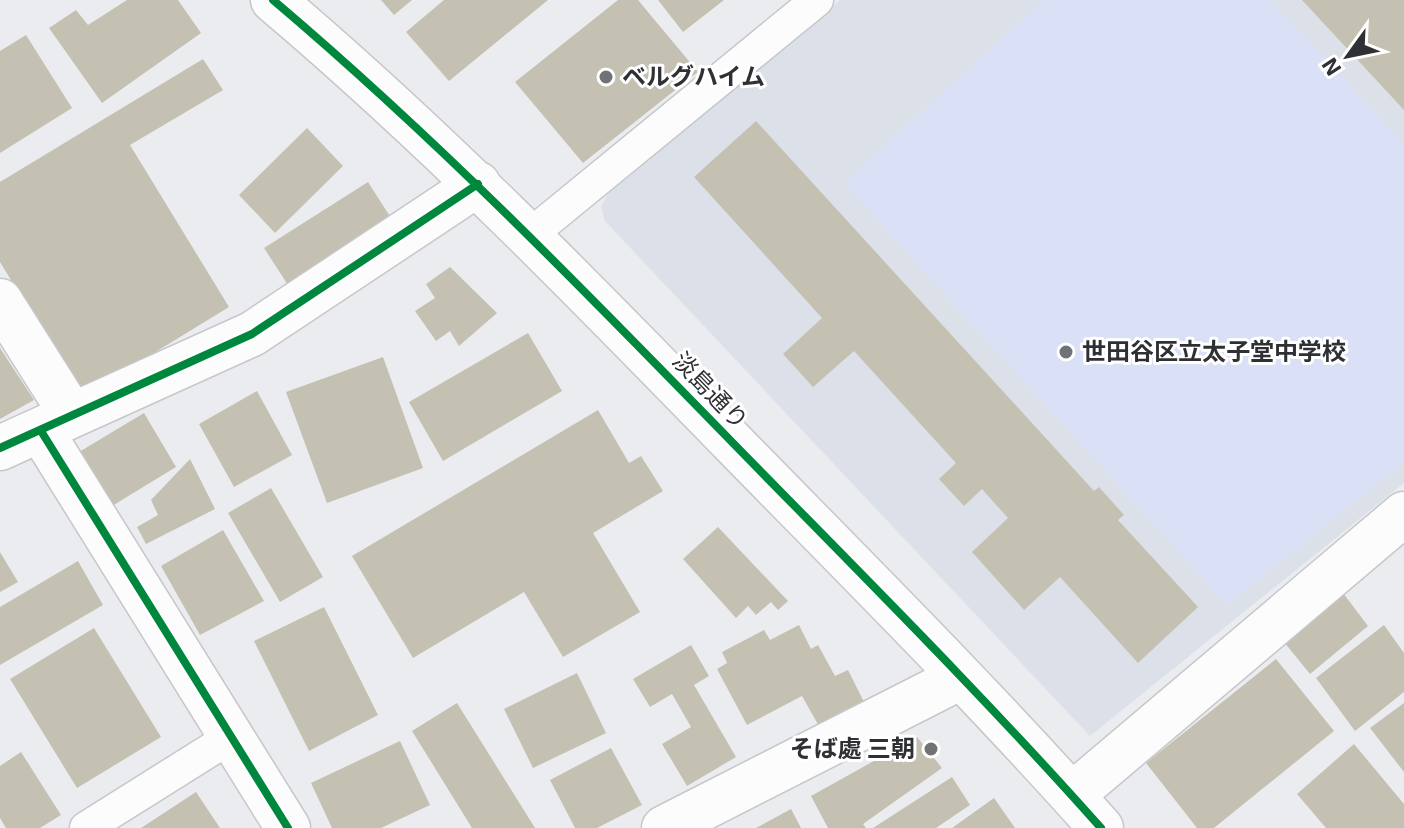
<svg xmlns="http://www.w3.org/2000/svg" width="1404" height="828" font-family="'Exo 2','Noto Sans JP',sans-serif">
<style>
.built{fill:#dce0e9}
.green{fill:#dae0f5}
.building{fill:#c4c1b2}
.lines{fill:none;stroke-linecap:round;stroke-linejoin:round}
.service-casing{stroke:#c6c7ca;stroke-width:35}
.minor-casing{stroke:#c6c7ca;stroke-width:47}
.secondary-casing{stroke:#c6c7ca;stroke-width:47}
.service{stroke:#fcfcfd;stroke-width:32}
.minor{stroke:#fcfcfd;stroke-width:44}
.secondary{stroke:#fcfcfd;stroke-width:44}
.cycleway-casing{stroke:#fff;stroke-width:13}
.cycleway{stroke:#00873e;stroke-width:8}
.poi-dot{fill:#717275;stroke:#fff;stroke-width:3}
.labels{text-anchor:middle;stroke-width:6;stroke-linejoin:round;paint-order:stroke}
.poi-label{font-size:24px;font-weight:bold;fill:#2f3033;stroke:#fff;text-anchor:start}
.street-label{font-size:24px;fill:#2f3033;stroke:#fff}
</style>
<rect width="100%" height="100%" fill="#ebecf0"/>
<path class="built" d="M840 0H1404V483L1090 736 605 221 601 207 608 194Z"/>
<path class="green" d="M1044 0H1270L1404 144V462L1227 605 844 183Z"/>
<path class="building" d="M127 0H178L201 33 102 103 49 28 76 10 88 25Z
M381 0H412L394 15Z
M444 0H548L449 81 406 32Z
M618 0H638L698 72 583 163 515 82Z
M658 0H724L683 32Z
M1302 0H1404V110Z
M26 35 72 108 0 153V51Z
M203 59 223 90 130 145 229 307 82 397 0 262V182Z
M756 121 1094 491 1099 487 1124 515 1118 520 1198 607 1138 663 1060 577 1024 610 972 552 1008 518 982 489 964 506 939 479 956 463 854 351 813 387 783 354 822 318 694 177Z
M307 128 343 166 275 233 239 195Z
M368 182 391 218 288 285 264 248Z
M450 267 497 313 459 346 450 331 436 341 415 311 435 298 426 284Z
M528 333 562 391 443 461 409 402Z
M0 348 34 400 0 419Z
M383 357 423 468 327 503 286 392Z
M257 391 292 455 234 487 199 424Z
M598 410 629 463 641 456 663 491 593 533 640 612 563 657 524 592 413 658 352 556Z
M144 413 176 467 112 506 79 452Z
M190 459 215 509 146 544 137 527 158 515 151 500Z
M271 488 323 577 280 602 228 513Z
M718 527 788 601 778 610 771 602 756 615 748 606 736 618 683 559Z
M223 530 264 601 200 635 161 566Z
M0 552 18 582 0 592Z
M78 561 103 605 0 665V607Z
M1343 593 1368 626 1310 674 1284 642Z
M324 607 378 715 309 751 254 641Z
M799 625 811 649 818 645 835 676 848 670 865 704 820 728 802 696 747 725 717 669 727 663 722 652 764 630 770 640Z
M1384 625 1404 653V692L1355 731 1316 678Z
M94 628 161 737 77 788 10 679Z
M691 645 709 676 694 685 736 757 687 786 662 744 691 727 672 694 650 707 633 679Z
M1276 659 1334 731 1214 828H1197L1146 763Z
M577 673 606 733 533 768 504 709Z
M457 703 535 828H472L412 731Z
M1404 703V772L1370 728Z
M917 737 942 768 863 824 866 828H828L811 796Z
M400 741 430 805 381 828H332L311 783Z
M1354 744 1404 804V828H1326L1297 794Z
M611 748 642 805 597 828H575L550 780Z
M21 752 61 815 40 828H6L0 818V766Z
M952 777 970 805 936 828H873Z
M196 792 220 828H141Z
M994 798 1015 828H952Z
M791 809 801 828H756Z"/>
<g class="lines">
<g class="service-casing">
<path id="service" d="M530 235 817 0
M86 828 231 737"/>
</g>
<g class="minor-casing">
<path id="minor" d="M0 301 72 415
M41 431 288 828
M0 448 252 334 478 184
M1072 795 1404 514
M664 828 961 677"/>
</g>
<g class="secondary-casing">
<path id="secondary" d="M273 0C435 137 582 288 730 440 855 568 982 694 1101 828"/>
</g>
<use href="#service" class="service"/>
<use href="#minor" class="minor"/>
<use href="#secondary" class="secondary"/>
<g class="cycleway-casing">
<path id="cycleway" d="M273 0C435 137 582 288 730 440 855 568 982 694 1101 828
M41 431 288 828
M0 448 252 334 478 184"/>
</g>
<use href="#cycleway" class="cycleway"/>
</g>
<g class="poi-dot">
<circle cx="606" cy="77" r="8"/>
<circle cx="1066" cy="352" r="8"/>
<circle cx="931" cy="749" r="8"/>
</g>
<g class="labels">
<g class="poi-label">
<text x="622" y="85">ベルグハイム</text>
<text x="1082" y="360">世田谷区立太子堂中学校</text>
<text x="915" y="757" text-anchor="end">そば處 三朝</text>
</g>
<g class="street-label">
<text transform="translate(710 391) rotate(46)" y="8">淡島通り</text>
</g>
</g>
<g transform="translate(1348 56) rotate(237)" stroke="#ffffff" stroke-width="6" paint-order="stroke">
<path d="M0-6L14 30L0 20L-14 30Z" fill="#2f3033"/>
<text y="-12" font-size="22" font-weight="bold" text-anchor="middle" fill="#2f3033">N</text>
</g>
</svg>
